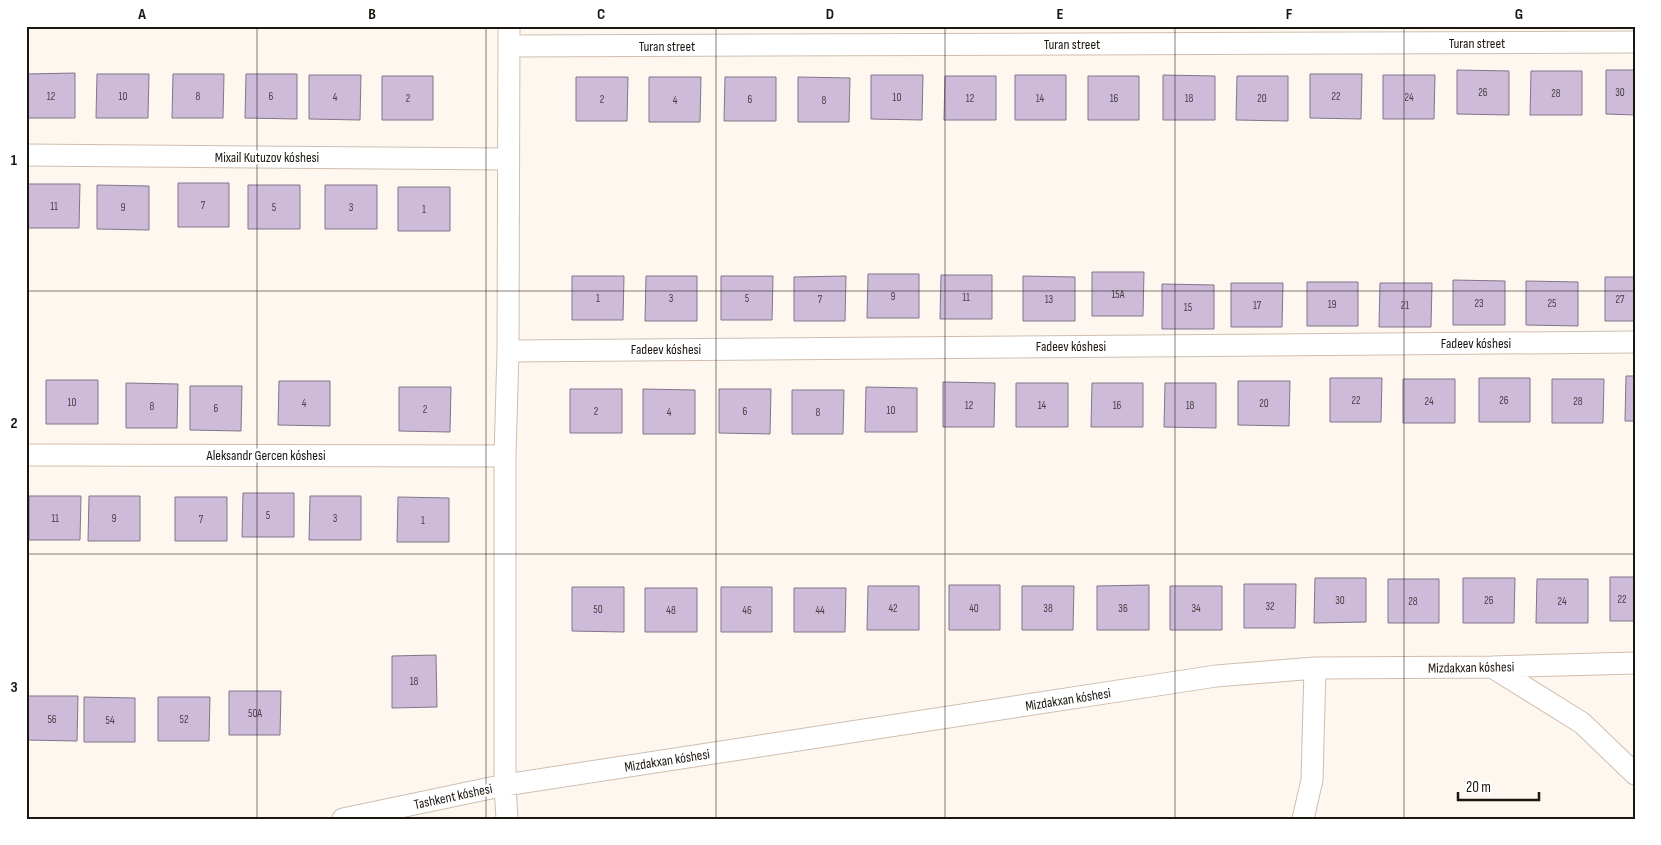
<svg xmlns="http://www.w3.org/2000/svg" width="1661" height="845" font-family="'Sofia Sans Condensed',sans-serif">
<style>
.building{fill:#cebbda;stroke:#817688}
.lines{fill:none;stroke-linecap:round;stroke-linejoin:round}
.street-casing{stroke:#d0beae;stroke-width:23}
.street{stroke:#fff;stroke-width:21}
.grid{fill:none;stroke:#1c1610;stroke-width:1;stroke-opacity:0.55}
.labels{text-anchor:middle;stroke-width:5;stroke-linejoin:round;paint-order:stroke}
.number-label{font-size:11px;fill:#483f42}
.street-label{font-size:14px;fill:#1c1610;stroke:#fff}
.neatline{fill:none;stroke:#1c1610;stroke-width:2}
.grid-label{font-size:16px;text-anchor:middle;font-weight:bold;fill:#1c1610}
</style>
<rect width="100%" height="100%" fill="#fef7f0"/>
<path class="building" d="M1457 70 1509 71V115L1457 114Z
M1606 70H1635V115L1606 114Z
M1531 71H1582V115H1530Z
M75 73V118H26V74Z
M97 74H149L148 118H96Z
M173 74H224L223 118H172Z
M246 74H297V119L245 118Z
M1310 74H1362L1361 119 1310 118Z
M309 75H361L360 120 309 119Z
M871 75H923L922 120 871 119Z
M1015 75H1066V120H1015Z
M1163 75 1215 76V120H1163Z
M1383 75H1435L1434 119H1383Z
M382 76H433V120H382Z
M945 76H996V120H944Z
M1088 76H1139V120H1088Z
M1237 76H1288V121L1236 120Z
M576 77H628L627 121H576Z
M649 77H701L700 122H649Z
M725 77H776V121H724Z
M798 77 850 78 849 122H798Z
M178 183H229V227H178Z
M28 184H80L79 228H28Z
M97 185 149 186V230L97 229Z
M248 185H300V229H248Z
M325 185H377V229H325Z
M398 187H450V231H398Z
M1092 272H1144L1143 316H1092Z
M868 274H919V318H867Z
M941 275H992V319H940Z
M572 276H624L623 320H572Z
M646 276H697V321H645Z
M721 276H773L772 320H721Z
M846 276 845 321H794V277Z
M1023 276 1075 277V321H1023Z
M1605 277H1635V321H1605Z
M1453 280 1505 281V325H1453Z
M1526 281 1578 282V326L1526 325Z
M1307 282H1358V326H1307Z
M1231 283H1283L1282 327H1231Z
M1380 283H1432L1431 327H1379Z
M1162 284 1214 285V329H1162Z
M1626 376H1635V421H1625Z
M1330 378H1382L1381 422H1330Z
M1479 378H1530V422H1479Z
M1403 379H1455V423H1403Z
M1552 379H1604L1603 423H1552Z
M46 380H98V424H46Z
M279 381H330V426L278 425Z
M1238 381H1290L1289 426 1238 425Z
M943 382 995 383 994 427H943Z
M126 383 178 384 177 428H126Z
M1016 383H1068V427H1016Z
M1092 383H1143V427H1091Z
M1165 383H1216V428L1164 427Z
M190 386H242L241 431 190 430Z
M399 387H451L450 432 399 431Z
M866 387 917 388V432H865Z
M570 389H622V433H570Z
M643 389 695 390V434H643Z
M719 389H771L770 434 719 433Z
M792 390H844L843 434H792Z
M243 493H294V537H242Z
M29 496H81L80 540H29Z
M89 496H140V541H88Z
M310 496H361V540H309Z
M175 497H227V541H175Z
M398 497 449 498V542H397Z
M1610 577H1635V621H1610Z
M1315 578H1366V622L1314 623Z
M1463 578H1515L1514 623H1463Z
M1388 579H1439V623H1388Z
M1537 579H1588V623H1536Z
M1244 584H1296L1295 628H1244Z
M949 585H1000V630H949Z
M1149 585V630H1097V586Z
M868 586H919V630H867Z
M1022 586H1074L1073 630H1022Z
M1170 586H1222V630H1170Z
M572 587H624V632L572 631Z
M721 587H772V632H721Z
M645 588H697V632H645Z
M794 588H846L845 632H794Z
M436 655 437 707 392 708V656Z
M229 691H281L280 735H229Z
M26 696H78L77 741 26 740Z
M84 697 135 698V742H84Z
M158 697H210L209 741H158Z"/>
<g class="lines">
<g class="street-casing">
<path id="street" d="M509 46 1635 42
M26 155 508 159
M508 351 1635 342
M26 455 505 456
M1492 667 1582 723 1635 774
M343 819 505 785 1216 676 1315 668 1492 667 1635 663
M507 819 505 785V456L508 351 509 26
M1303 819 1312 780 1315 668"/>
</g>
<use href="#street" class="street"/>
</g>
<path class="grid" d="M257 26V819M486 26V819M716 26V819M945 26V819M1175 26V819M1404 26V819M26 291H1635M26 554H1635"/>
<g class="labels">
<g class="number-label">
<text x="1483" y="96">26</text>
<text x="1620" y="96">30</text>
<text x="1556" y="97">28</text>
<text x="51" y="100">12</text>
<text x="123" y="100">10</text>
<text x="198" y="100">8</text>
<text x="271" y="100">6</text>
<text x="1336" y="100">22</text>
<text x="335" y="101">4</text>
<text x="897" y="101">10</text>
<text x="1409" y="101">24</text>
<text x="408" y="102">2</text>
<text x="970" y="102">12</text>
<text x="1040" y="102">14</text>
<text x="1114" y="102">16</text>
<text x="1189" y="102">18</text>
<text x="1262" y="102">20</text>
<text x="602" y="103">2</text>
<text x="750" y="103">6</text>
<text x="675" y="104">4</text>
<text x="824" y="104">8</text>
<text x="203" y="209">7</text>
<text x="54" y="210">11</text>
<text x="123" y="211">9</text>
<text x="274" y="211">5</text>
<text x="351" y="211">3</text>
<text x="424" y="213">1</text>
<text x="1118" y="298">15A</text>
<text x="893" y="300">9</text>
<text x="966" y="301">11</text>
<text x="598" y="302">1</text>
<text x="671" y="302">3</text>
<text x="747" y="302">5</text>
<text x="820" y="303">7</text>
<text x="1049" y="303">13</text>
<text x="1620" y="303">27</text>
<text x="1479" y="307">23</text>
<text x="1552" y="307">25</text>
<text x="1332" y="308">19</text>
<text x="1257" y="309">17</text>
<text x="1405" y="309">21</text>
<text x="1188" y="311">15</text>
<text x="1356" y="404">22</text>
<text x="1504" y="404">26</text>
<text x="1429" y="405">24</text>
<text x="1578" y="405">28</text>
<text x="72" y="406">10</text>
<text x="304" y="407">4</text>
<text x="1264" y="407">20</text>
<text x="969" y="409">12</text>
<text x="1042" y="409">14</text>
<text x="1117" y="409">16</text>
<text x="1190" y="409">18</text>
<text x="152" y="410">8</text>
<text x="216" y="412">6</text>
<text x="425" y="413">2</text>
<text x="891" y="414">10</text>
<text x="596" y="415">2</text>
<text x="745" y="415">6</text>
<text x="669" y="416">4</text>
<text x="818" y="416">8</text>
<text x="268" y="519">5</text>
<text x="55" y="522">11</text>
<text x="114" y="522">9</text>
<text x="335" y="522">3</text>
<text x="201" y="523">7</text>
<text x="423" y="524">1</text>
<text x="1622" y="603">22</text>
<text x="1340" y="604">30</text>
<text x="1489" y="604">26</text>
<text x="1413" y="605">28</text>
<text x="1562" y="605">24</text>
<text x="1270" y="610">32</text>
<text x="893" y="612">42</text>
<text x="974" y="612">40</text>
<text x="1048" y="612">38</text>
<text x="1123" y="612">36</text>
<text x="1196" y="612">34</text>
<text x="598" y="613">50</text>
<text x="671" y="614">48</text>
<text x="747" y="614">46</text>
<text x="820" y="614">44</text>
<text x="414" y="685">18</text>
<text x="255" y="717">50A</text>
<text x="52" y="723">56</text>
<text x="184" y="723">52</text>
<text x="110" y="724">54</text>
</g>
<g class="street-label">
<text x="1477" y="48">Turan street</text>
<text x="1072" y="49">Turan street</text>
<text x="667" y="51">Turan street</text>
<text x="267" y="162">Mixail Kutuzov kóshesi</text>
<text x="1476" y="348">Fadeev kóshesi</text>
<text x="1071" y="351">Fadeev kóshesi</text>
<text x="666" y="354">Fadeev kóshesi</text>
<text x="266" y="460">Aleksandr Gercen kóshesi</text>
<text transform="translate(1471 667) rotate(-1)" y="5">Mizdakxan kóshesi</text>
<text transform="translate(1068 699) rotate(-9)" y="5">Mizdakxan kóshesi</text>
<text transform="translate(667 760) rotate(-9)" y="5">Mizdakxan kóshesi</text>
<text transform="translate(453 796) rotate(-12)" y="5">Tashkent kóshesi</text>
</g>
</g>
<rect width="1661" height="845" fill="none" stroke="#ffffff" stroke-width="55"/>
<path d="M1458 792v8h81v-8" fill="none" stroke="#1c1610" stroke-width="2.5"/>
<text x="1466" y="792" font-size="15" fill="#1c1610" stroke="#ffffff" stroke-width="4" paint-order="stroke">20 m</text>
<rect x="28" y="28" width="1606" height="790" class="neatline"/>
<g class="grid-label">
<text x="142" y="19">A</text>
<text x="372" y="19">B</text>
<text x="601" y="19">C</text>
<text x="830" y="19">D</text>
<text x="1060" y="19">E</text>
<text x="1289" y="19">F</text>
<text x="1519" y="19">G</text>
<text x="14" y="165">1</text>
<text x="14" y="428">2</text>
<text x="14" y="692">3</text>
</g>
</svg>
